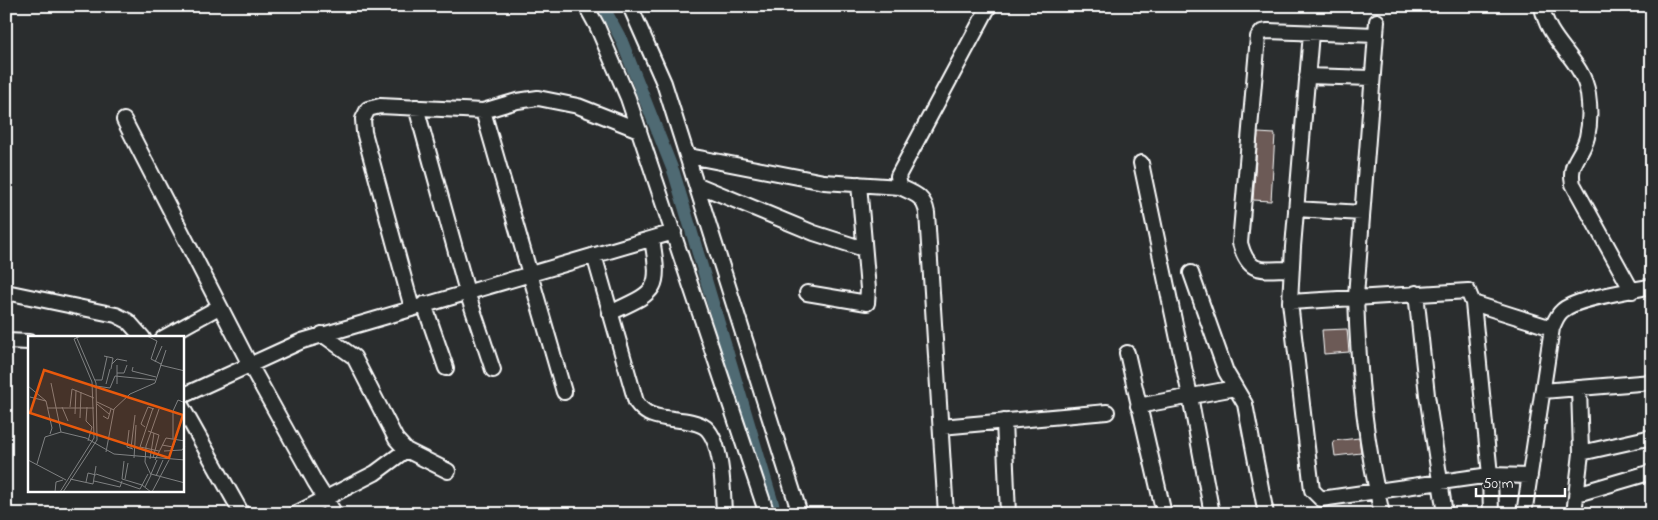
<svg xmlns="http://www.w3.org/2000/svg" width="1658" height="520" font-family="'Indie Flower',sans-serif">
<style>
.lines{fill:none;stroke-linecap:round;stroke-linejoin:round}
.canal{stroke:#4f6a73;stroke-width:12}
.building{fill:#6c5a56;stroke:#fff}
.street-casing{stroke:#fff;stroke-width:18}
.street{stroke:#2a2d2e;stroke-width:14}
.inset-road{fill:none;stroke:#7f8182;stroke-width:1}
.view{fill:#e8590c;fill-opacity:0.15;stroke:#e8590c;stroke-width:2.5}
.inset-edge{fill:none;stroke:#fff;stroke-width:2.5}
</style>
<rect width="100%" height="100%" fill="#2a2d2e"/>
<filter id="ink" filterUnits="userSpaceOnUse"><feTurbulence type="fractalNoise" baseFrequency=".02" numOctaves="2"/><feDisplacementMap in="SourceGraphic" scale="10" xChannelSelector="R" yChannelSelector="G"/><feConvolveMatrix kernelMatrix="1 2 1 2 8 2 1 2 1" color-interpolation-filters="sRGB"/></filter>
<g filter="url(#ink)">
<g class="lines">
<path class="canal" d="M603 6 621 39 674 173 776 514"/>
</g>
<path class="building" d="M1258 133 1275 134 1271 201 1253 200Z
M1347 329 1349 352 1324 354 1322 330Z
M1359 438 1361 453 1335 456 1333 441Z"/>
<g class="lines">
<g class="street-casing">
<path id="street" d="M586 6 597 26 628 98 767 514
M630 6 664 83 800 514
M1542 6C1547 42 1583 59 1588 94 1590 108 1590 124 1587 137 1582 157 1568 162 1573 184L1632 291
M1377 21 1356 296C1358 368 1365 443 1382 514
M1311 33 1293 247 1290 302 1312 490 1321 499 1490 475 1530 476
M1307 76 1372 78
M416 107 467 292 493 370
M483 111 564 392
M124 120 249 363 315 482 335 514
M689 156 824 182 900 187
M1141 163 1190 396 1212 514
M698 185 814 233 864 249
M1296 209 1362 213
M594 255 636 402C644 413 651 416 665 418 677 420 696 420 706 428 723 444 723 492 724 514
M1292 269C1262 269 1249 276 1240 243L1258 37 1262 32 1268 31 1376 35
M1191 273 1226 372 1245 404 1266 514
M6 292 116 315 128 321 143 338
M807 293 867 303 868 289 859 184
M1416 293 1427 395 1445 514
M1290 302 1468 291 1473 303 1490 475 1491 514
M1473 303 1552 328
M424 304 446 368
M412 308 364 132 363 119 368 109 380 106 483 111 517 101 538 98 578 106 639 130
M610 313C657 291 661 292 652 239
M322 334 354 357 396 439 406 450 448 471
M163 338 219 307
M6 341 29 342
M1127 353 1164 514
M1543 391 1652 382
M182 396 302 341 674 232
M1138 406 1235 388
M182 407 242 514
M1004 421 1008 514
M941 427 1107 412
M1581 453 1652 437
M1577 494 1652 472
M295 514 375 473 406 450
M946 514 927 213C924 196 915 194 900 187L898 176 989 6
M1524 514 1552 328C1555 321 1557 315 1562 311 1575 298 1632 291 1652 286
M1574 514 1581 453 1579 388"/>
</g>
<use href="#street" class="street"/>
</g>
</g>
<g transform="translate(28 336)">
<rect width="156" height="156" fill="#2a2d2e"/>
<path class="inset-road" d="M119 0 129 5 123 23 133 28M76 20 85 22 83 33M127 26 134 10M84 28 89 23 99 25M89 29V48M132 29 157 35M105 31 104 35 128 41M89 37H96L99 29M67 44H74L79 21M23 47 33 96 58 102 86 118 157 124M78 48 82 33M0 50 18 65 24 92 22 98M68 50 82 52 87 40 127 44M2 61 18 65M69 66 86 74M69 68 81 78M34 71 40 85M42 71 44 53 66 62M59 71 58 85 64 91 60 105M20 72H66M125 72 112 111 131 115M47 78 48 54M75 80 80 83 83 73M52 82 53 56M117 91 113 88 120 71 126 73M101 94 99 111 105 113M120 95 131 99 125 122M145 103V75L150 64 155 66M134 109 145 111 148 103M103 112 107 79M136 115 154 114 157 110M78 116 86 73 102 58 127 47 138 14M106 122 108 89M122 123 126 97M0 124 38 144M127 124 138 102 157 105M96 125 94 143 114 149 123 156M9 128 17 101 33 96M68 138 112 153 120 138M123 138 157 147M123 138 129 124M128 140 135 124M42 143 65 148 68 130M97 143 100 127M66 145 92 151 94 145M58 146 60 137 68 139M117 151 123 139 117 126 118 110 131 73M27 156 28 146 35 144M32 156 66 102 64 46 46 3 53 0M35 156 69 104 68 47 48 0M124 156 141 124"/>
<path class="view" d="M16 34 155 79 141 122 2 77Z"/>
<rect width="156" height="156" class="inset-edge"/>
</g>
<rect width="1658" height="520" fill="none" stroke="#2a2d2e" stroke-width="25"/>
<rect x="12" y="12" width="1633" height="495" fill="none" stroke="#fff" stroke-width="2" filter="url(#ink)"/>
<path d="M1476 488v8h89v-8" fill="none" stroke="#ffffff" stroke-width="2.5"/>
<text x="1483" y="488" font-size="15" fill="#ffffff" stroke="#2a2d2e" stroke-width="4" paint-order="stroke">50 m</text>
</svg>
